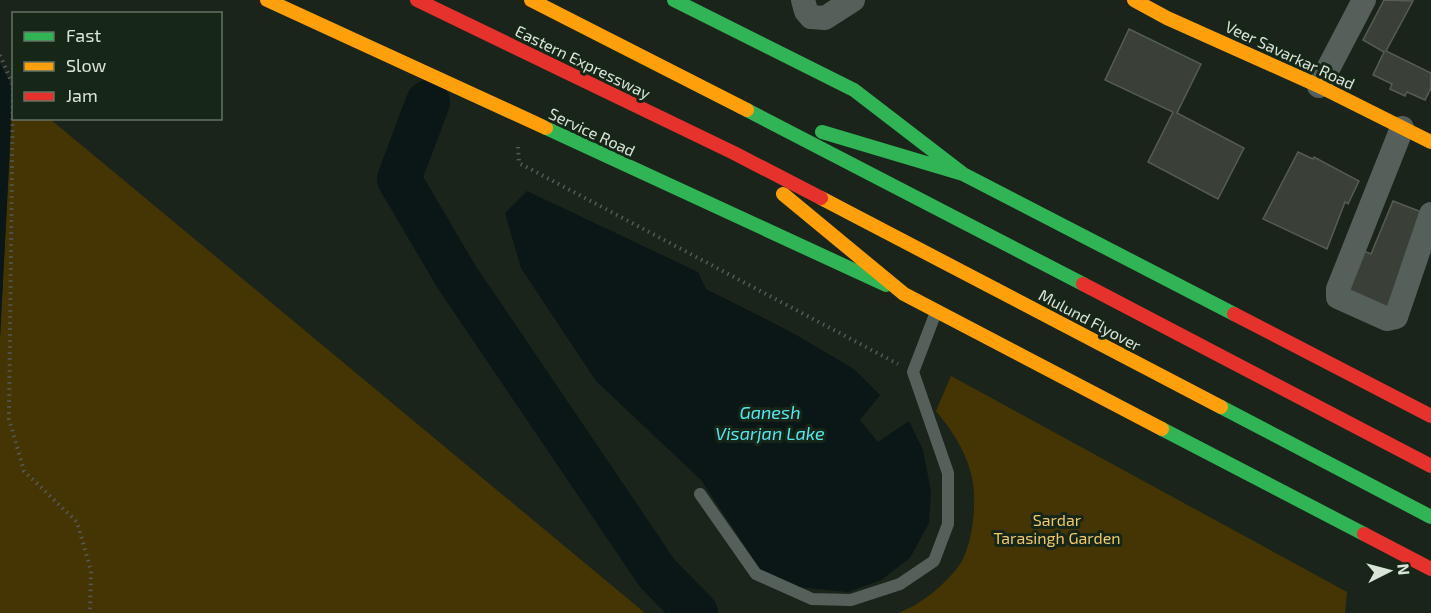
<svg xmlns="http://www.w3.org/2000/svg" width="1431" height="613" font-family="'Exo 2',sans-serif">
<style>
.green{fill:#463504}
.water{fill:#0b1717}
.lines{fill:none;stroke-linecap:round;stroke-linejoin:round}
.river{stroke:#0b1717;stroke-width:44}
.building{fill:#3a4037;stroke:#565c53;stroke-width:1.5}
.path{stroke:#525b56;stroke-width:4;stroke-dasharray:1.5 4.5;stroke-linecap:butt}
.lane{stroke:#55605b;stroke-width:12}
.street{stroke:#55605b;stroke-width:24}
.fast{stroke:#30b455;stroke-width:14}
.slow{stroke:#ff9f0a;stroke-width:14}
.jam{stroke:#e5322d;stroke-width:14}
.labels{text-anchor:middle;stroke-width:6;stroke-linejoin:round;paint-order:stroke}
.street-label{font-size:16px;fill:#dae4d9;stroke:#172717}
.park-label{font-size:16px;fill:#f1c868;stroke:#172717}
.water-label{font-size:18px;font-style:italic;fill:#53e7f1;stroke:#172717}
</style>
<rect width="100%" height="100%" fill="#1a241a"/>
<path class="green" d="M13 88 14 118 50 119 645 613H0V338Z
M951 376 1347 592 1345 613H898C921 605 949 582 962 561 974 538 978 495 970 470 964 448 950 428 936 411Z"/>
<path class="water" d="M0 63 13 88 0 338Z
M527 191 698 272 706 289 791 332 854 369 880 395 860 420 878 442 909 421 923 450 931 492 929 523 910 558 881 580 848 592 797 587 761 570 701 480 596 381 521 268 505 213Z"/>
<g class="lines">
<path class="river" d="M428 102 399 179 456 276 657 573 696 613"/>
</g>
<path class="building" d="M1384 0 1413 1 1386 51 1431 73V88L1425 100 1407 92 1405 96 1390 89 1392 84 1373 75 1384 52 1363 40Z
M1129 29 1201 64 1177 113 1244 148 1218 199 1148 162 1173 112 1105 80Z
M1298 152 1313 159 1314 157 1359 181 1348 204 1345 202 1327 249 1263 219Z
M1393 201 1424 213 1392 315 1341 293 1359 249 1371 254Z"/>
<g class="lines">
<path class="path" d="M0 55 13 85 9 419 24 471 77 522 91 571 90 613
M518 147 519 163 898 364"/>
<path class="lane" d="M700 494 756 574 812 599 851 600 900 584 934 561 948 524V473L913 372 936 312"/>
<path class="street" d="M803 0 806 11 811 17 825 18 853 0
M1319 86 1364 0
M1402 128 1338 289V297L1387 319 1396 317 1431 214"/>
<path class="fast" d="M674 0 854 90 962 173
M747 110 1083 284
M546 128 886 285
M822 132 963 174 1234 314
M1221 407 1431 517
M1162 429 1364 534"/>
<path class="slow" d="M267 0 546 128
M531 0 747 110
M1134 0 1167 18 1319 86 1431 142
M783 194 904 294 1162 429
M821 198 1221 407"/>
<path class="jam" d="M417 0 734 153 821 198
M1083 284 1431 466
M1234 314 1431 416
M1364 534 1431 569"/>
</g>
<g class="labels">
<g class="street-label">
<text transform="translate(1290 55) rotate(25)" y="6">Veer Savarkar Road</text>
<text transform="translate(583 62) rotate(26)" y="6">Eastern Expressway</text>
<text transform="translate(592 132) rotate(25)" y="6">Service Road</text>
<text transform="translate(1090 320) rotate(28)" y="6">Mulund Flyover</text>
</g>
<g class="park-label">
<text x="1057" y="526">Sardar<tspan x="1057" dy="18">Tarasingh Garden</tspan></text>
</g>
<g class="water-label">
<text x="770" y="419">Ganesh<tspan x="770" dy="21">Visarjan Lake</tspan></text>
</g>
</g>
<rect x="12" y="12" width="210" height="108" fill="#172717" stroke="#657365" stroke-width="1.5"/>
<rect x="24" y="32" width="30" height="9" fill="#30b455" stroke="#657365" stroke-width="1.5"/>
<text x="66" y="42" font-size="18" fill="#dae4d9">Fast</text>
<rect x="24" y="62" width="30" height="9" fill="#ff9f0a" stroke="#657365" stroke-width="1.5"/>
<text x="66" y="72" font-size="18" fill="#dae4d9">Slow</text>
<rect x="24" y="92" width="30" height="9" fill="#e5322d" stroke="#657365" stroke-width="1.5"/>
<text x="66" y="102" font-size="18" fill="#dae4d9">Jam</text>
<g transform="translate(1389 571) rotate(84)" stroke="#172717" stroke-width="4.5" paint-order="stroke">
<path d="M0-4.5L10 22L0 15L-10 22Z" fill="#dae4d9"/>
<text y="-9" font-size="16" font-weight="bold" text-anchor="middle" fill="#dae4d9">N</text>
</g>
</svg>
